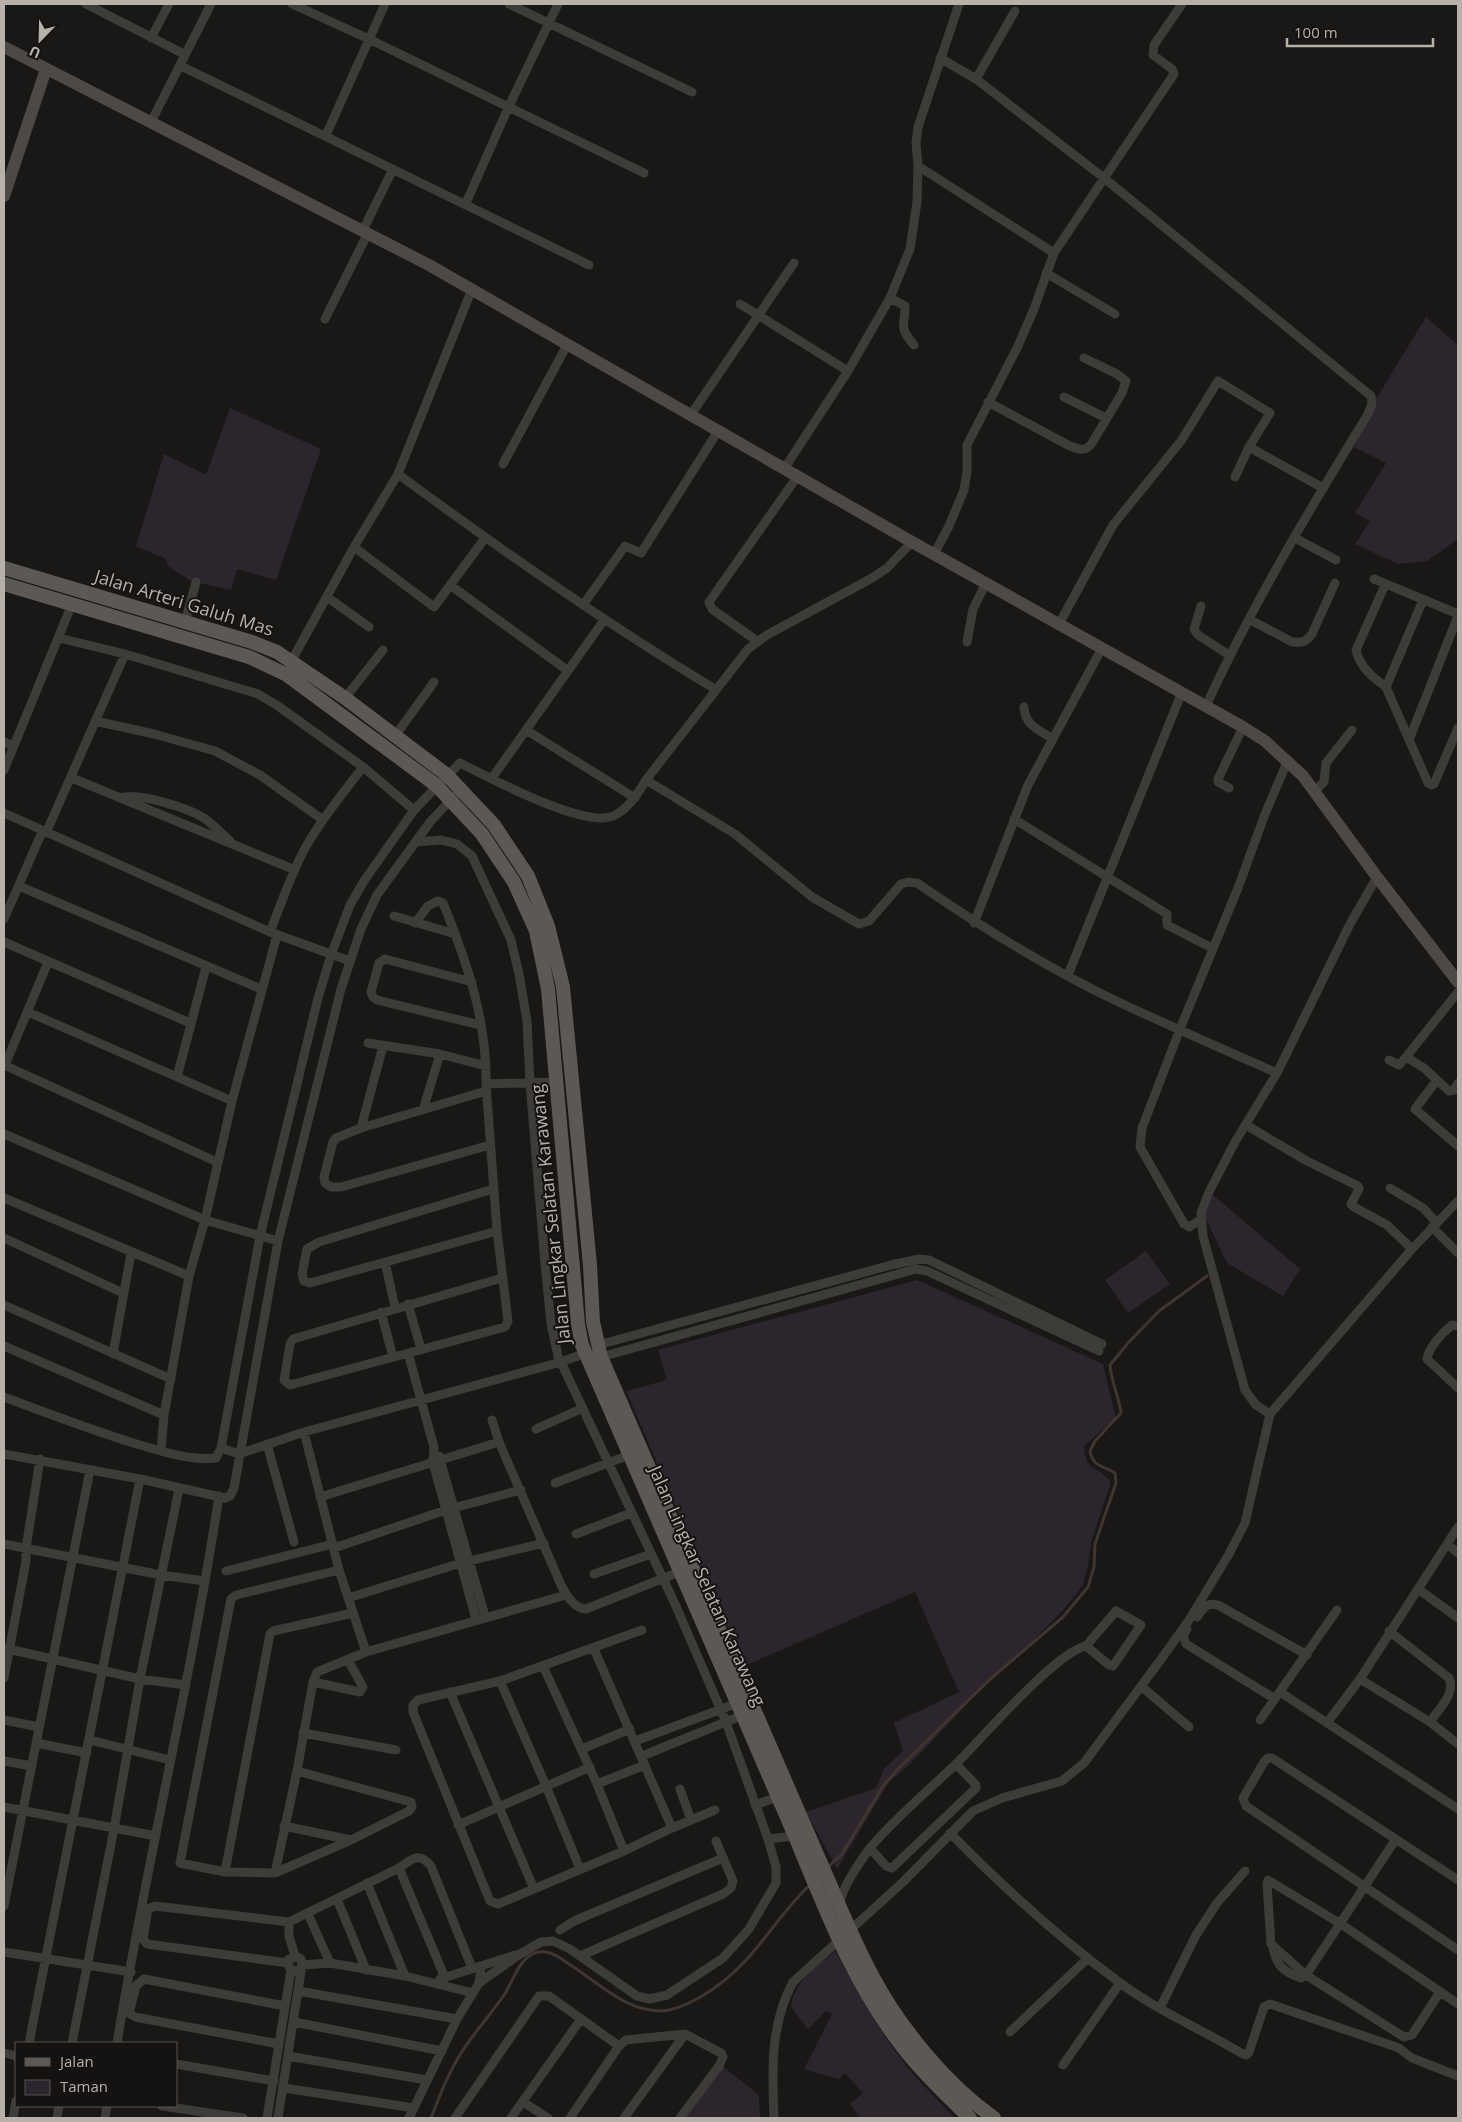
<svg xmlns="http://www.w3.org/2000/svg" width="1462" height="2122" font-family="'Open Sans',sans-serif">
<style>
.green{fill:#2d252d}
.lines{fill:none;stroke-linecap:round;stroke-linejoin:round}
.stream{stroke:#413530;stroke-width:3}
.street{stroke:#3d3c38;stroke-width:9}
.secondary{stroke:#4d4a46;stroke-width:12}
.primary{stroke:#5c5954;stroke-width:14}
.labels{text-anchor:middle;stroke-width:4;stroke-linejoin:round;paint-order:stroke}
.street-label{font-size:18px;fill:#b8b1a9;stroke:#141312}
</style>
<rect width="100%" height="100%" fill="#191817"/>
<path class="green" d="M1426 317 1458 345V539L1427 561 1398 564 1355 544 1370 521 1355 513 1386 463 1354 447 1376 399Z
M230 408 321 449 276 580 237 569 231 590 191 581 168 566 166 559 136 546 164 454 206 475Z
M1213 1195 1300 1269 1283 1296 1227 1263 1204 1215Z
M1146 1251 1170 1284 1128 1313 1105 1280Z
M917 1280 1103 1364 1116 1418 1084 1446C1086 1476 1097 1463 1111 1482L1091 1543 1088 1566 1083 1585 1066 1607 1032 1642 972 1699 910 1764 889 1782 837 1869 806 1812 876 1788 884 1769 903 1751 894 1723 959 1692 915 1592 744 1666 626 1391 667 1380 658 1350Z
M835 1951C855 1988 876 2025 901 2059 917 2080 937 2099 955 2118H860L850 2104 863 2093 845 2073 839 2079 804 2069 832 2014 826 2011 808 2029 791 2007C794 1981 816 1968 835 1951Z
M721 2065 759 2095 760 2118H682Z"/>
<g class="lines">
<path class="stream" d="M828 1867 842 1854 883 1786 897 1770 988 1681 1063 1617 1088 1587 1094 1567 1095 1544 1116 1483 1115 1473C1102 1465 1093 1467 1090 1451L1095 1441 1121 1413C1119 1396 1111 1382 1110 1365L1128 1343 1159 1311 1207 1276
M431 2118C440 2095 449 2071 463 2050 476 2030 493 2012 506 1992 514 1978 523 1948 546 1952 554 1953 562 1959 569 1964 598 1982 631 2017 669 2010 683 2007 696 2000 707 1993 756 1962 772 1920 811 1884"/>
<path class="street" d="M86 4 184 54
M292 4 369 39 644 173
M509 4 692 92
M151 38 169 4
M940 58 976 79 1104 178 1371 396 1372 404 1368 414C1310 509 1252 605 1206 706
M181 66 589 265
M976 79 1015 11
M151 122 211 4
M326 135 385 4
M918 166 1054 253
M466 203 509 106 558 4
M363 230 393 169
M1046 273 1115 314
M890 298 905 306C905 327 898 326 914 345
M740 304 848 371
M325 319 368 233
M1064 397 1106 418
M988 402 1068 445C1078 449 1085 453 1092 443L1122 393 1126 381 1117 374 1084 358
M690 416 794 263
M503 464 567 345
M784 469 848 371 890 298 910 249 917 202 918 166 916 142 918 127 959 4
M398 474C501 550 605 623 715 689
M1235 477 1249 447
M1295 538 1336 560
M354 547 434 607 485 538
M934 554 949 526 964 490 967 472V445L1018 346 1034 309 1054 253 1174 74 1172 69 1153 55 1154 45 1182 4
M1374 579 1458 614
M450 585 567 670
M1385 585 1356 650C1360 667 1372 677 1386 687
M327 597 369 627
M1423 600 1386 687 1428 783 1431 785 1434 784 1458 728
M583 605 625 546 641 553 718 431
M1201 606 1194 629 1198 635 1229 655
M1249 619 1292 642C1302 643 1306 642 1312 634L1335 583
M185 622 196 582
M1059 624 1113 525 1181 441 1218 381 1270 413 1249 447 1323 488
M59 638 125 654 258 694 278 706 363 767 414 810
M757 641 712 609 709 602 797 477
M967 642 973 609 986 583
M292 660 354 547 398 474 472 289
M345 698 383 650
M1024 707C1025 725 1038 730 1052 738
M95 721 154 734 215 751 260 775 323 820
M526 730 635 798
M395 736 434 682
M1409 740 1458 616
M4 742 14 746
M4 770 72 604
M72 778 295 870
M492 778 604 620
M646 780 735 834 812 897 859 924 869 921 901 884 908 882 917 883C984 929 1054 972 1127 1006 1177 1029 1227 1051 1277 1073
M1229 788 1218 782V779L1243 727
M1315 791 1324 782 1326 763 1352 730
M124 797C143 794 188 808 204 818 214 825 222 834 231 842
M4 813 270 932 350 961
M1014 819 1167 914V925L1212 948
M46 833 125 654
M416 842 441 840 457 844 472 856 511 940 519 974 527 1021 530 1083 545 1264 551 1324 558 1356 675 1604 726 1722 768 1839 776 1867V1883L749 1929 723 1958 667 1995 650 1999 637 1996 570 1949 553 1941 541 1942 520 1954 479 1983
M19 886 261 989
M394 916 455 934
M4 919 42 832
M415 923 428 906 438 901 443 903C467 962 487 1020 486 1084L497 1231 508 1321 505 1327 290 1385 284 1380 290 1344 293 1339 502 1278
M974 923 1028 785 1102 648
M270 932C282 902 292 870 308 843 324 816 344 792 363 767
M4 942 190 1023
M1068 975 1182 692
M472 982 385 959 379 963 371 992 373 997 377 1000 480 1025
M28 1012 232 1101
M368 1043 440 1054 486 1066
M1406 1057 1458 992
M1389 1060 1399 1065 1406 1057 1424 1068 1449 1091 1454 1090 1458 1083
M4 1065 217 1162
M5 1065 48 962
M177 1077 206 967
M1437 1080 1415 1109 1458 1146
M486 1084 556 1082
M486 1091 361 1128 336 1138 333 1142 324 1177 325 1183 331 1187H341L490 1145
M423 1110 440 1054
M1246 1125 1307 1161 1358 1186 1359 1189 1351 1204 1354 1207 1387 1225 1412 1249
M361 1128 383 1046
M4 1134 205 1220 278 1241
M1390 1188 1423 1208 1437 1223
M493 1189 319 1242 307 1249 302 1274 304 1281 310 1283 497 1231
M4 1198 189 1276
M1200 1220 1189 1227 1184 1224 1140 1147 1142 1128 1180 1029 1238 888 1265 814 1288 760
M1432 1227 1458 1253
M4 1238 123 1293
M385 1262 395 1307
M408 1304 421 1349
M4 1305 171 1379
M381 1312 393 1357
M1458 1326 1452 1325C1442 1333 1429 1347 1427 1359L1458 1388
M598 1345 891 1265 919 1259 929 1260 1102 1344
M4 1346 164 1415
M408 1353 434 1447 433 1463 476 1619
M113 1354 131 1253
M601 1357 916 1269 927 1271 1099 1351
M4 1397C46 1413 87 1428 130 1442 158 1450 187 1461 216 1458L221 1448 260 1236 318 998 331 955 350 905 364 881 414 810 460 763C489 777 584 829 613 816 629 809 638 793 646 780L748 649 767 635 872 578 887 568 912 542
M1270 1414 1256 1405 1245 1390 1203 1236 1201 1213 1209 1192 1235 1142 1277 1073 1350 924 1377 877
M492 1420 499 1442 561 1585C566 1594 574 1609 586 1609L679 1572
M536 1429 583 1408
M304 1432 339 1570 366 1652
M267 1444 294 1542
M221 1448 239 1454 304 1432 561 1362 586 1353
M161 1451 164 1415 189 1276 205 1220 232 1101 277 935
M4 1454 140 1479 225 1498 230 1496 234 1488 278 1241 341 989 361 929 377 895 430 822 461 789
M439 1456 485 1616
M555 1483 629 1455
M320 1497 499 1442
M576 1534 631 1513
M4 1544 161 1575 205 1581
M1447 1544 1458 1553
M334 1548 446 1510 521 1490
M226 1571 333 1544
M594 1574 651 1554
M1418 1589 1458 1618
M348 1598 461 1563 544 1543
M1197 1617C1204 1608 1206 1602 1218 1605L1307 1655
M1187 1629 1183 1636 1186 1644 1275 1699
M642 1630 500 1681 418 1700 413 1705V1712L490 1901 498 1904 624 1851 672 1828 715 1810
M1389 1631 1449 1678C1456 1693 1439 1709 1430 1722
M4 1648 140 1679 186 1685
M594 1649 672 1828
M543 1666 597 1784 624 1851
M4 1678 26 1561V1548L40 1459
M1360 1679 1430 1722 1458 1744
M500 1681 546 1786 580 1869
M313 1682 360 1692 363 1687 348 1660
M1142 1687 1189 1727
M450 1692 534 1889
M1280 1692 1458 1809
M4 1720 39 1727
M1260 1720 1337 1610
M1327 1723 1360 1679 1458 1527
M303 1733 396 1750
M90 1740 170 1760
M635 1741 738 1703
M36 1743 87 1753
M582 1749 630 1729
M642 1756 743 1715
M4 1761 32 1766
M297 1771 411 1802 412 1807 409 1811 351 1840 275 1873 225 1872 180 1863 231 1599 236 1595 339 1570
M597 1784 645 1765
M680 1789 691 1820
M755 1805 778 1797
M4 1807 156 1836
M458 1825 590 1767
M284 1826 351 1840
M950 1833C1002 1886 1059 1938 1119 1982 1156 2010 1201 2029 1241 2053L1246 2055 1249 2052 1264 2007 1270 2004 1399 2048 1412 2058 1458 2076
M768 1839 795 1836
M870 1848C896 1817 928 1791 957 1763 983 1737 1056 1652 1086 1646L1116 1611 1141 1625 1113 1666 1109 1665 1086 1646
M399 1868 445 1978
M225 1872 270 1634 273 1631 353 1613
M275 1873 297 1771 313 1682 317 1672 366 1652 566 1595
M1458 1880 1272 1758H1268L1264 1762 1243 1798 1246 1806 1458 1950
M367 1883 405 1976
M337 1899 366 1970
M839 1904C845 1883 857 1866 870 1848L886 1866 892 1868 976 1788V1785L956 1764
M4 1906 90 1470
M308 1914 330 1963
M289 1922V1936L295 1956
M560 1930 574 1921 723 1858
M1273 1947C1276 1965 1283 1972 1301 1978L1306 1975 1396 1839
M4 1952 131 1972
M580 1956 723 1894 731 1888 733 1881 716 1841
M288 1963 147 1944 143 1939 148 1909 155 1906 289 1922 399 1868C412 1859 419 1851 431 1866L472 1968
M302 1965 330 1963 405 1976 473 1993
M440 1979 515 1955
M298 1991 457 2019
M1440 1992 1412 2035 1404 2037 1306 1975 1271 1944 1267 1884 1268 1880 1341 1924 1458 2004
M1160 2008 1196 1935 1217 1903 1245 1871
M294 2022 442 2051
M1010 2032 1088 1958
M29 2043 140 1479
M72 2043 114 1829 140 1679 179 1489
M117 2043C147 1860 191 1680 219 1496
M279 2044 135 2017 130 2014V2010L136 1986 144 1979 285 2006
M4 2053 16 2056
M288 2056 427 2080
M176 2064 274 2081
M1063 2065 1120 1983
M284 2088 414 2108
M523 2102 548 2118
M162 2106 243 2118
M13 2118 16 2101
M57 2118 59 2106
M105 2118 107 2106
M267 2118 291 1970
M278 2118 302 1965 301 1959 297 1957 289 1959 288 1965 291 1970 295 1971 301 1969
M409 2118 457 2019 479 1983 481 1967
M455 2118 539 1996H549L619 2046
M511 2118 581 2019
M570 2118 619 2046 626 2040 685 2034 721 2053 723 2057 719 2066 680 2118
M624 2118 685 2034
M774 2118C772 2072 770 2024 793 1982L903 1882 973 1811 1002 1798 1062 1781 1084 1763 1162 1658 1189 1620 1229 1554 1245 1523 1270 1414 1412 1249 1458 1201"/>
<path class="secondary" d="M4 47 429 265 912 542 1243 727 1265 741 1303 776 1377 877 1458 982
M4 196 46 69"/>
<path class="primary" d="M4 568 252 642 277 652 345 698 447 775 494 825 528 876 548 926 563 987 590 1265 593 1322 601 1357 816 1852C835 1894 851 1937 873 1977 901 2029 946 2084 994 2118
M4 584 249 657 287 675 436 785 482 834 514 882 536 931 548 989 578 1324 582 1345 795 1836C826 1912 857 1992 909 2055 928 2078 949 2098 970 2118"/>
</g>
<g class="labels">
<g class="street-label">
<text transform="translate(184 603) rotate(17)" y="6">Jalan Arteri Galuh Mas</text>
<text transform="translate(551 1214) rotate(-96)" y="6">Jalan Lingkar Selatan Karawang</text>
<text transform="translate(707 1586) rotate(66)" y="6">Jalan Lingkar Selatan Karawang</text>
</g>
</g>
<rect width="1462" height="2122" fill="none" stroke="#b8b1a9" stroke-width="10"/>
<rect x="15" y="2042" width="162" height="65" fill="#141312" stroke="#56524e"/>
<rect x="25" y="2058" width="25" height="8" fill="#5c5954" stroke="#56524e"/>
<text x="60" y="2067" font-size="15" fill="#b8b1a9">Jalan</text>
<rect x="25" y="2080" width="25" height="15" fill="#2d252d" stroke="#56524e"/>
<text x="60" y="2092" font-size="15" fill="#b8b1a9">Taman</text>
<g transform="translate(40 40) rotate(203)" stroke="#141312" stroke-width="4" paint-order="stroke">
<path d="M0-4L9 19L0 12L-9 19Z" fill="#b8b1a9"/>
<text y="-8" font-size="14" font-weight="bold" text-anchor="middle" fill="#b8b1a9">U</text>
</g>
<path d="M1287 38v8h146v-8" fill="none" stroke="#b8b1a9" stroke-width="2.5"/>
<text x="1294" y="38" font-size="15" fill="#b8b1a9" stroke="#141312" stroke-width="4" paint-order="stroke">100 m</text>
</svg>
